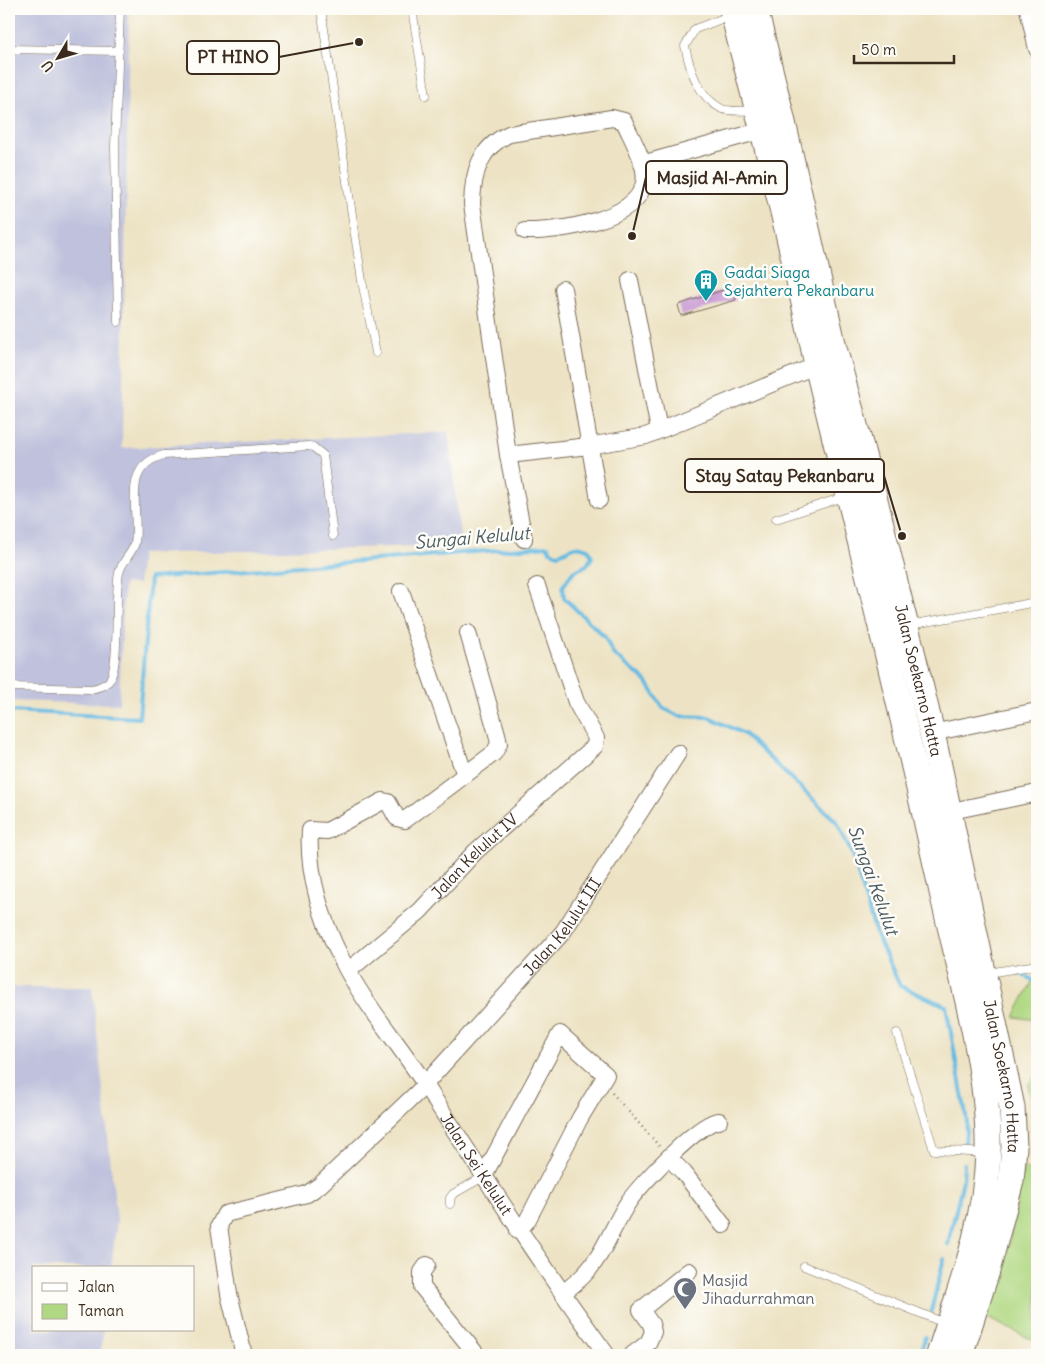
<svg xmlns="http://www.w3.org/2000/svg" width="1046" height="1364" font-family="Delius,sans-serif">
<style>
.industrial{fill:#c0c2dd}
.green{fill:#b0d882;stroke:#768150}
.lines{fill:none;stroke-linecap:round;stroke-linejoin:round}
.stream{stroke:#65bae2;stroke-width:4}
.building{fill:#c592d1}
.service-casing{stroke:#796b58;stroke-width:9}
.minor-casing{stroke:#796b58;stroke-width:18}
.primary-casing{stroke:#796b58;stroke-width:27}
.path{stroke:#796b58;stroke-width:2.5;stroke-dasharray:1 4;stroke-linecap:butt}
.service{stroke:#fff;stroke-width:8}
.minor{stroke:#fff;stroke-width:16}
.primary{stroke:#fff;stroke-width:25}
.labels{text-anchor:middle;stroke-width:5;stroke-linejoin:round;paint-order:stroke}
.culture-label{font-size:16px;fill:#0d838f;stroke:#fdfcf7;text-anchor:start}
.street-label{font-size:16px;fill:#3b2a1e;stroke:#fdfcf7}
.worship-label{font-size:16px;fill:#5b616d;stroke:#fdfcf7;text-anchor:start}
.water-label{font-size:18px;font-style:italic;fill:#4a5c63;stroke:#fdfcf7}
.leader{fill:none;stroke:#3b2a1e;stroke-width:2}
.callout-dot{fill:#3b2a1e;stroke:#fdfcf7;stroke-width:2}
.callout{fill:#fdfcf7;stroke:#3b2a1e;stroke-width:2}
.callout-label{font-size:18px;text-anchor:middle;font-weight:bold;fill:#3b2a1e}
</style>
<rect width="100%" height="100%" fill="#fdfcf7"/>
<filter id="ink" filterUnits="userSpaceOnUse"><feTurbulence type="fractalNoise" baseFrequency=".02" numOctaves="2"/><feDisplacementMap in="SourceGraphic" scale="10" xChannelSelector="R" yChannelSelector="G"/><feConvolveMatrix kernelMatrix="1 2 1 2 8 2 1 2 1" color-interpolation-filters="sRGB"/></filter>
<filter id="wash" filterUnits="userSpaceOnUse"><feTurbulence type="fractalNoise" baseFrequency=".0096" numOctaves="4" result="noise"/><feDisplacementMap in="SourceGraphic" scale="20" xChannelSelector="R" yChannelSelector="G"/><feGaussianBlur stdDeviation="1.12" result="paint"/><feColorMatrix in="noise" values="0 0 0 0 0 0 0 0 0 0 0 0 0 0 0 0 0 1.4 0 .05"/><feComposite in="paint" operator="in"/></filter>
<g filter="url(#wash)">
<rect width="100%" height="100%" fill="#ede3c4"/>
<path class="industrial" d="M9 9H129L122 448 448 432 461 545 141 554 138 584 124 583 119 704 9 701Z
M9 987H92L117 1221 111 1268H34V1330H104L99 1355H9Z"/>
<path class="green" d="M1033 980 1037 982V1020L1014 1017Z
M1037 1074V1123L1028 1085Z
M1023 1168 1037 1171V1342L987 1318 1009 1244Z"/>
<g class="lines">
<path class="stream" d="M9 711 139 718 150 578 548 546 550 551 558 554C571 550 574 542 589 550L592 557 587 565 573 572 563 586 564 598 605 637 613 654 646 681 663 708 679 716 709 717 744 734 837 822 852 854 876 934 900 986 946 1006 967 1121 965 1143
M1019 973 1037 982
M948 1244 963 1180 964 1164
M931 1311 944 1259
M920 1355 925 1337"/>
</g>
<g id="blocks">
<path class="building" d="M732 287 736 300 681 316 678 305Z"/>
</g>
</g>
<g filter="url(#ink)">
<use href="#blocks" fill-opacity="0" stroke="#796b58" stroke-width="1"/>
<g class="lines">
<g class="service-casing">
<path id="service" d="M321 9 362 281 376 353
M412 9 426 95
M729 16 695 29 685 46C690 70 698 97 722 109 730 112 744 110 753 111
M9 49 119 51
M118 322 115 146 120 9
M776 519 847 496
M909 625 1037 602
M9 687 91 689C97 688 103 686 108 682 121 669 114 595 119 573 121 562 132 554 135 543 140 510 120 466 164 455L309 446 313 447 323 455 333 536
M988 973 1037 965
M897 1033 934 1150 986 1153
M450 1204V1198L453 1194 483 1177
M804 1266 947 1324"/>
</g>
<g class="minor-casing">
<g id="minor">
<path d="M1028 9 1037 49"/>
<path d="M642 164 763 130"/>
<path d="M630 280 659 430"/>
<path d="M563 289 599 500"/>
<path d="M508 455 589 446 646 436 817 365"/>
<path d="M524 539 508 455 472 204C473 173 479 148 509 134L612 118 624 121C631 138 648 164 644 183 636 221 556 232 525 231"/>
<path d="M401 591 465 775"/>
<path id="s1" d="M468 633 497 734 499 744 494 753 405 820 397 818 388 802 383 801 327 831 310 830C307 874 322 921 342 960 364 1005 400 1044 426 1086 485 1178 542 1267 607 1355"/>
<path d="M932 733 1037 711"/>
<path d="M947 812 1037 793"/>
<path id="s2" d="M348 971 420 911 475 852 595 746 596 738 576 702 537 586"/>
<path d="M669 1158 684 1173 723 1225"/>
<path d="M483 1177 560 1034 606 1075 580 1118 527 1221 518 1231"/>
<path d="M427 1265 422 1272V1287L477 1355"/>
<path d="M563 1293C569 1288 577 1282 583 1276 604 1255 613 1225 629 1201 640 1185 702 1119 719 1121"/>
<path id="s3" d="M244 1355 229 1294 219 1226 225 1214 307 1194 320 1185 418 1092 563 932 678 753"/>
<path d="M632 1355 648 1343 653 1332 651 1324 641 1310 689 1271"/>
</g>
</g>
<g class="primary-casing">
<g id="primary">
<path d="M732 9C762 127 793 245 817 365 860 541 904 716 942 892 960 973 990 1070 988 1153 986 1223 960 1289 939 1355"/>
<path id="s4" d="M755 9 782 118 834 348 873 492 932 733 1012 1107 1014 1147 1011 1181 987 1271 960 1355"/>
</g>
</g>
<path class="path" d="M612 1093 660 1147"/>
<use href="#service" class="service"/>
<use href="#minor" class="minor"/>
<use href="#primary" class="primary"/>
</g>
</g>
<defs>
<g id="building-pin" transform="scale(1.25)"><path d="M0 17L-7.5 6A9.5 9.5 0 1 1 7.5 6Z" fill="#0f9aa8" stroke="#fdfcf7"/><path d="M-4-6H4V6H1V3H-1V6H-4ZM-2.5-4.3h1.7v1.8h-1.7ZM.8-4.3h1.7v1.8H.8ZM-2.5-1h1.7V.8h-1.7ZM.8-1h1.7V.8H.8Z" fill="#fff"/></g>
<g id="mosque-pin" transform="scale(1.25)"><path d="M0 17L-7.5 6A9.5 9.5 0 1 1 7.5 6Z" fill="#6b7280" stroke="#fdfcf7"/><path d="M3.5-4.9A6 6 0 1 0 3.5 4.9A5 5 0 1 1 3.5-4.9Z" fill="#fff"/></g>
</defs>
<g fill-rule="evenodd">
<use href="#building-pin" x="706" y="281"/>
<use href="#mosque-pin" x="685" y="1289"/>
</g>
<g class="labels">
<g class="culture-label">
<text x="724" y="278">Gadai Siaga<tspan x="724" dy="18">Sejahtera Pekanbaru</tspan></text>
</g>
<g class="street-label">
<text dy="6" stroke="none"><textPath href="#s4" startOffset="691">Jalan Soekarno Hatta</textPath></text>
<text dy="6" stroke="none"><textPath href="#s2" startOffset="171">Jalan Kelulut IV</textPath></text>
<text dy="6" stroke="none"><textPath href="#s3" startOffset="600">Jalan Kelulut III</textPath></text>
<text dy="6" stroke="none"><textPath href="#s4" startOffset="1096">Jalan Soekarno Hatta</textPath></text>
<text dy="6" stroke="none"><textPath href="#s1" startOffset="729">Jalan Sei Kelulut</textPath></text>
</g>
<g class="worship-label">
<text x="702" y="1286">Masjid<tspan x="702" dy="18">Jihadurrahman</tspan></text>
</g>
<g class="water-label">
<text transform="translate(472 538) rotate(-5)" y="6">Sungai Kelulut</text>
<text transform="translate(873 880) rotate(70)" y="6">Sungai Kelulut</text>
</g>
</g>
<path class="leader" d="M359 42L279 57M632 236L646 177M902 536L884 476"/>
<g class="callout-dot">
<circle cx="359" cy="42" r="5"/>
<circle cx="632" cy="236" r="5"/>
<circle cx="902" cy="536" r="5"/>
</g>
<g class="callout">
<rect x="187" y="41" width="92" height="33" rx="5"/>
<rect x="646" y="161" width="141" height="33" rx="5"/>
<rect x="685" y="459" width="199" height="33" rx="5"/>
</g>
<g class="callout-label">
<text x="233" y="63">PT HINO</text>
<text x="717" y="184">Masjid Al-Amin</text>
<text x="785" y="482">Stay Satay Pekanbaru</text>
</g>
<rect width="1046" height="1364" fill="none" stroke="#fdfcf7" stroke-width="30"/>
<rect x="32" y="1266" width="162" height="65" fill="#fdfcf7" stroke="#afa8a0"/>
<rect x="42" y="1283" width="25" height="8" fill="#ffffff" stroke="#afa8a0"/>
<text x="78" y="1292" font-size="15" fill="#3b2a1e">Jalan</text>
<rect x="42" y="1304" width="25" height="15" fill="#b0d882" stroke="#afa8a0"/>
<text x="78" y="1316" font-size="15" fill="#3b2a1e">Taman</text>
<g transform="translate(58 58) rotate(232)" stroke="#fdfcf7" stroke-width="4" paint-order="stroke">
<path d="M0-4L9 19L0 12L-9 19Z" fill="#3b2a1e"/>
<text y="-8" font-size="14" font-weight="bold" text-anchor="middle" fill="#3b2a1e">U</text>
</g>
<path d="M854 55v8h100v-8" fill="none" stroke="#3b2a1e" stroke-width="2.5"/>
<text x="861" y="55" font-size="15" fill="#3b2a1e" stroke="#fdfcf7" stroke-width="4" paint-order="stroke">50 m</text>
</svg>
